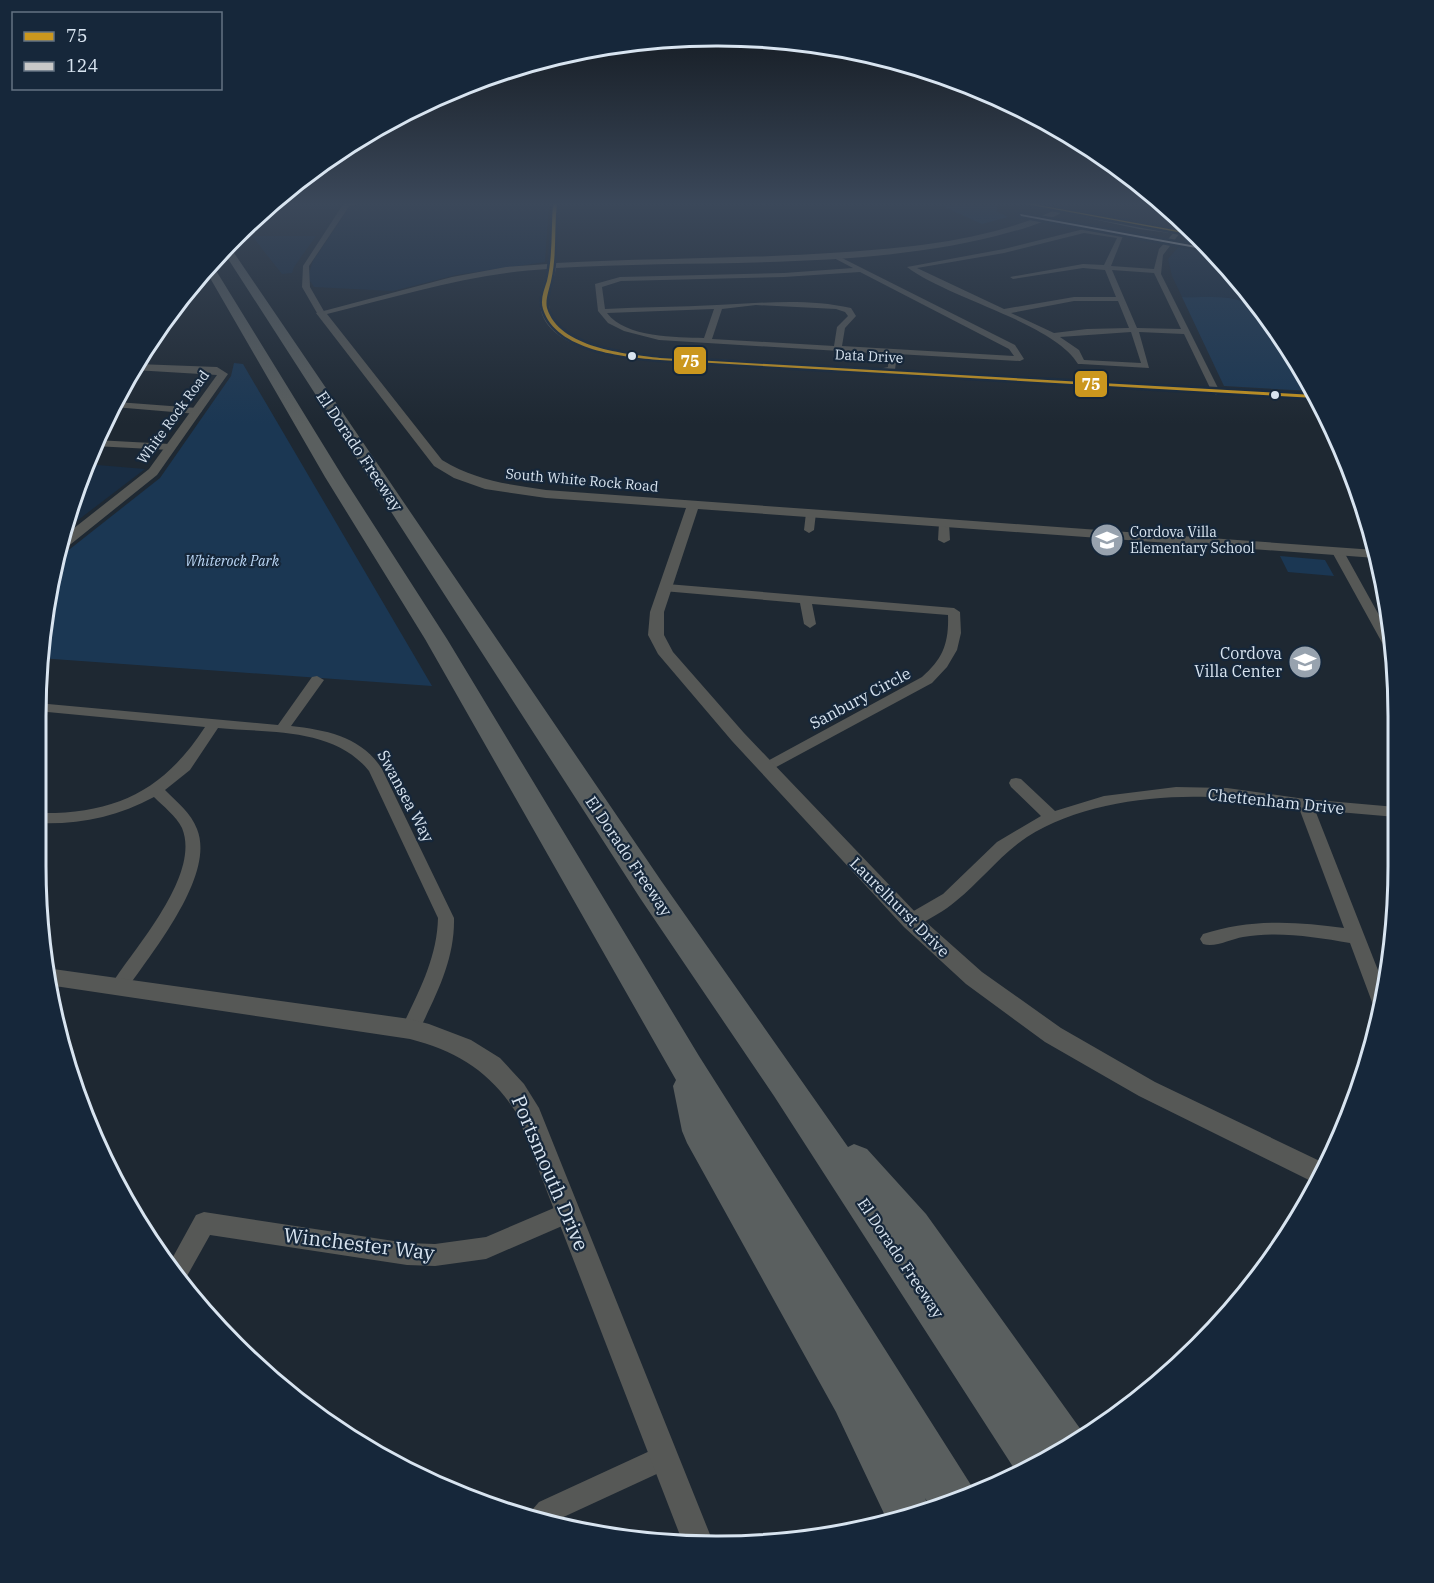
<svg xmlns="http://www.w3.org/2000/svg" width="1434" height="1583" font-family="'IBM Plex Serif',serif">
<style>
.built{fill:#192d43}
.green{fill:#1b3753}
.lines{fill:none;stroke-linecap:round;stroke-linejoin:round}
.minor{fill:#565856;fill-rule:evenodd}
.tertiary{fill:#565856;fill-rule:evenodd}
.secondary{fill:#616460;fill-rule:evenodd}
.motorway{fill:#5a5f5f;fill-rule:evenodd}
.bus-1-casing{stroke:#16273a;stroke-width:5}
.bus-2-casing{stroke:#16273a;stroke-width:5}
.bus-1{fill:#cb971e;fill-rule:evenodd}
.bus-2{fill:#c8c8c8;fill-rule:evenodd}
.bus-dot{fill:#d8e4f0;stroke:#16273a;stroke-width:2}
.labels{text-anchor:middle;stroke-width:4.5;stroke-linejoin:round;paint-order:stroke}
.far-street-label{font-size:14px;fill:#d8e4f0;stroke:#16273a}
.far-poi-label{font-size:14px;fill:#d8e4f0;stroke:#16273a;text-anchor:start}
.far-park-label{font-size:14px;font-style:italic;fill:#bcd8f7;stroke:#16273a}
.street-label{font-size:16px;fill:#d8e4f0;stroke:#16273a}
.poi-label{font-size:16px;fill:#d8e4f0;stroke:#16273a;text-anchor:end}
.near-street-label{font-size:20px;fill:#d8e4f0;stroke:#16273a}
.rim{fill:none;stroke:#d8e4f0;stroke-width:3}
.line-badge{stroke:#16273a;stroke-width:2}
.badge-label{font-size:16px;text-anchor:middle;font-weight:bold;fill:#fff}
</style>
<rect width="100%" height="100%" fill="#1e2832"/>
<path class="built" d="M275 203H339L336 209 270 207Z
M434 203H549L545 262 456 275 393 291 314 287 310 281 309 273 313 261 349 208 360 204Z
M252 236H316L294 267 292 273 282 274Z
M1187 237 1201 238 1258 308 1230 298 1182 297 1172 276 1168 259Z
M86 464 145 469 65 530Z"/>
<path class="green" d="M960 203 998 205 995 206 998 208 996 211 1008 217 982 224 940 205Z
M1182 297C1197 298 1213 296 1229 298 1274 304 1292 356 1311 391L1224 386Z
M234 363 243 364 432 686 39 658 49 584 56 560 160 478 231 376Z
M1280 556 1325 560 1334 576 1288 572Z"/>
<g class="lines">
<path class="minor" d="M344 203H371L350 205 309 266 310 287 325 313 321 315 317 313 302 287 303 266Z
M1178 228 1183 229 1163 255 1161 274 1220 392 1216 395 1212 392 1184 334 1139 332 1149 368 1081 364H1078C1054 323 947 298 907 267L1004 249 1084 229 1123 236 1111 266 1154 269 1159 249ZM1084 233 1117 238 1104 265 1083 264 1010 277 1013 279 1083 268 1105 270 1116 297H1074L1004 309 917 268 1004 253ZM1112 270 1154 273 1181 329 1137 328ZM1074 301H1118L1129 328 1087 329 1054 333 1011 313ZM1131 332 1141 363 1084 360 1079 350 1060 337Z
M834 254 1015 345 1024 359 1020 361 897 354 895 370 877 375 874 374V370L888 367 889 354 659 340 624 331 608 323 598 311 595 284 620 277 784 273 853 268 832 257ZM860 272 1009 349 1014 356 842 346 845 328 856 316 851 308C807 298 761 303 717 305 680 307 642 307 605 309L602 287 621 281 784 277ZM756 305 836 309 845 312 848 316 837 327 834 346 712 339 722 309ZM714 309 704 338C676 337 626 338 607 313Z
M117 402 197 408 202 411 197 414 114 407Z
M96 440 170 444 175 447 170 450 94 446Z
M811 510 816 513 814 530 809 533 804 530 806 513Z
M944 520 949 523 950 540 944 543 938 540 939 523Z
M1338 549 1344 552 1390 635 1392 652 1385 648 1332 552Z
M667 584 954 608 960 612 961 633 957 650 947 667 932 683 767 772 762 770 760 767 762 764 922 677C943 659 949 643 948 615L812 604 816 624 810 628 804 624 800 603 663 591 661 588Z
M317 676 324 680 291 726C327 730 362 737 382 769L454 918C455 961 435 997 417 1035L410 1037 403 1035 401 1029C418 993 437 959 438 918L369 771C334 727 269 733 218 728L190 770 165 790C177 802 191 813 197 829 216 876 151 953 125 992L119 994 113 992 110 987 113 982C137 945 201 874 182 828 176 816 163 806 154 797 117 817 78 825 36 823V813C113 815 163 792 205 727L37 711V703L278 725 312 677Z
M1016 778 1021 779 1055 811 1104 796 1176 787 1227 788 1305 799 1396 807V817L1315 810 1385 988 1380 1009 1375 1007 1372 1002 1350 943C1315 937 1278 931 1243 937 1231 939 1215 948 1203 944L1200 939 1203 934C1250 919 1295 921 1344 928L1299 808C1275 805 1251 800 1226 798 1163 793 1081 802 1027 837 1000 855 981 881 956 901 945 911 930 918 917 926L911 928 905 926 902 921 905 916 943 894 997 842 1041 816 1011 787 1009 783 1011 779Z
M568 1202 576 1206 579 1213 576 1220 486 1259 435 1266 407 1265 210 1235 182 1285 168 1266 196 1215 204 1212 407 1243 435 1244 486 1237Z
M665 1444 674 1448 678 1457 674 1466 557 1520 552 1525 525 1518 539 1502Z"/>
<path class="tertiary" d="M552 203H558L556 263C648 258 739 259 830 253 909 248 989 241 1062 207L1068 208C1048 223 1019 230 996 236 856 271 699 259 556 268 554 280 548 293 549 305 554 345 629 353 660 356L1313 394 1316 400 630 358C600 353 544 344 540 305 539 293 546 280 548 269 472 273 400 296 327 314L442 460C477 481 507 484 546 490L1375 550 1376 558 698 509 664 612V635L673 652 744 733 918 915 982 972 1061 1028 1155 1082 1326 1164 1317 1184 1139 1096 1045 1042 966 984 904 927 732 741 658 654 648 635 650 612 686 508 546 498 485 489 454 478 434 466 316 313 452 277 506 267 548 264Z
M137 364 217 367 228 374 157 475 66 548 60 549 64 536 149 469 217 375 134 370Z
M46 968 410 1019 429 1024 471 1040 500 1058 524 1084 539 1108 715 1547 683 1543 517 1114C491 1072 457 1051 410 1039L48 985Z"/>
<path class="secondary" d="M1019 203H1033L1194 232 1200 237 1139 229Z"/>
<path class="motorway" d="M228 244 662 882 848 1147 854 1144 867 1149 926 1214 1084 1434 1017 1473 774 1096 640 898 223 251Z
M212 264 343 477 447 639 699 1056 971 1485 975 1496 932 1509 925 1498 930 1510 888 1522 836 1412 687 1143 682 1131 673 1086 676 1080 425 639 325 477 206 271Z"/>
<g class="bus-1-casing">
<path id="bus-1" d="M553 203H557C554 229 557 255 551 281 549 290 545 300 547 308 559 348 626 354 660 358L1314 395 1315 398 660 360C624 357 556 351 543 309 540 300 544 290 547 281 553 256 551 229 553 203Z
M1021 203H1027L1196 234 1199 236Z"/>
</g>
<g class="bus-2-casing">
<path id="bus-2" d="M1020 214 1196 246 1198 247 1196 248 1021 216Z"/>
</g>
<use href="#bus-1" class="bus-1"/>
<use href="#bus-2" class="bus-2"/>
</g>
<linearGradient id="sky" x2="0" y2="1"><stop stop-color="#10161c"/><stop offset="0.48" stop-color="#3b485a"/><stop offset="1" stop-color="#3b485a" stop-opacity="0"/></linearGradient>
<rect width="1434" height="424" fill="url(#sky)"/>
<defs>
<g id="school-disc" transform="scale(1.725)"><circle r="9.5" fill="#97a2ae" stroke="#16273a"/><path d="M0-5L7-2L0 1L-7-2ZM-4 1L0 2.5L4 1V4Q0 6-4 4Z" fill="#fff"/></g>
</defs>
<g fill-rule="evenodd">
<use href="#school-disc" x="1107" y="540"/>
<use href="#school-disc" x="1305" y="662"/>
</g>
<g class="bus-dot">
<circle cx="632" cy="356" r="5"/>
<circle cx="1275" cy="395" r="5"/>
</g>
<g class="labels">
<g class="far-street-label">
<text transform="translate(869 356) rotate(3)" y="5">Data Drive</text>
<text transform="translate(173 417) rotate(-54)" y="5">White Rock Road</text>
<text transform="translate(582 480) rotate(5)" y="5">South White Rock Road</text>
</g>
<g class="far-poi-label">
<text x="1130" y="537">Cordova Villa<tspan x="1130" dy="16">Elementary School</tspan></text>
</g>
<g class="far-park-label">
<text x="232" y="566">Whiterock Park</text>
</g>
<g class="street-label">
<text transform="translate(360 451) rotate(56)" y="6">El Dorado Freeway</text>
<text transform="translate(860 698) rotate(-28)" y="6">Sanbury Circle</text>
<text transform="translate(406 796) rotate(62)" y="6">Swansea Way</text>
<text transform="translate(1276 801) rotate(6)" y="6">Chettenham Drive</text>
<text transform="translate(629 856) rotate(56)" y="6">El Dorado Freeway</text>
<text transform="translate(900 907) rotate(45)" y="6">Laurelhurst Drive</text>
<text transform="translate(901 1258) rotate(56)" y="6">El Dorado Freeway</text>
</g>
<g class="poi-label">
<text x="1282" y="659">Cordova<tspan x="1282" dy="18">Villa Center</tspan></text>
</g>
<g class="near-street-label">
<text transform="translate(550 1173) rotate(67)" y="7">Portsmouth Drive</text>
<text transform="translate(359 1244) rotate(7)" y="7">Winchester Way</text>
</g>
</g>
<path d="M0 0H1434V1583H0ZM716 46H718A670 670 0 0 1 1388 716V866A670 670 0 0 1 718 1536H716A670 670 0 0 1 46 866V716A670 670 0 0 1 716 46Z" fill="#16273a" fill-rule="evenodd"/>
<path class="rim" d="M716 46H718A670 670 0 0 1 1388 716V866A670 670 0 0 1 718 1536H716A670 670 0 0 1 46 866V716A670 670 0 0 1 716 46Z"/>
<g class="line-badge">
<rect x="673" y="346" width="34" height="29" rx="6" fill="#cb971e"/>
<rect x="1074" y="370" width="34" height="28" rx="6" fill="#cb971e"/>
</g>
<g class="badge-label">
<text x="690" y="367">75</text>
<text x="1091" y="390">75</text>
</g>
<rect x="12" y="12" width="210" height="78" fill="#16273a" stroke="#647383" stroke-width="1.5"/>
<rect x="24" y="32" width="30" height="9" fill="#cb971e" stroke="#647383" stroke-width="1.5"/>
<text x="66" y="42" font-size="18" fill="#d8e4f0">75</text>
<rect x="24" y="62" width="30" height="9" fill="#c8c8c8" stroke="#647383" stroke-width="1.5"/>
<text x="66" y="72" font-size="18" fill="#d8e4f0">124</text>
</svg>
